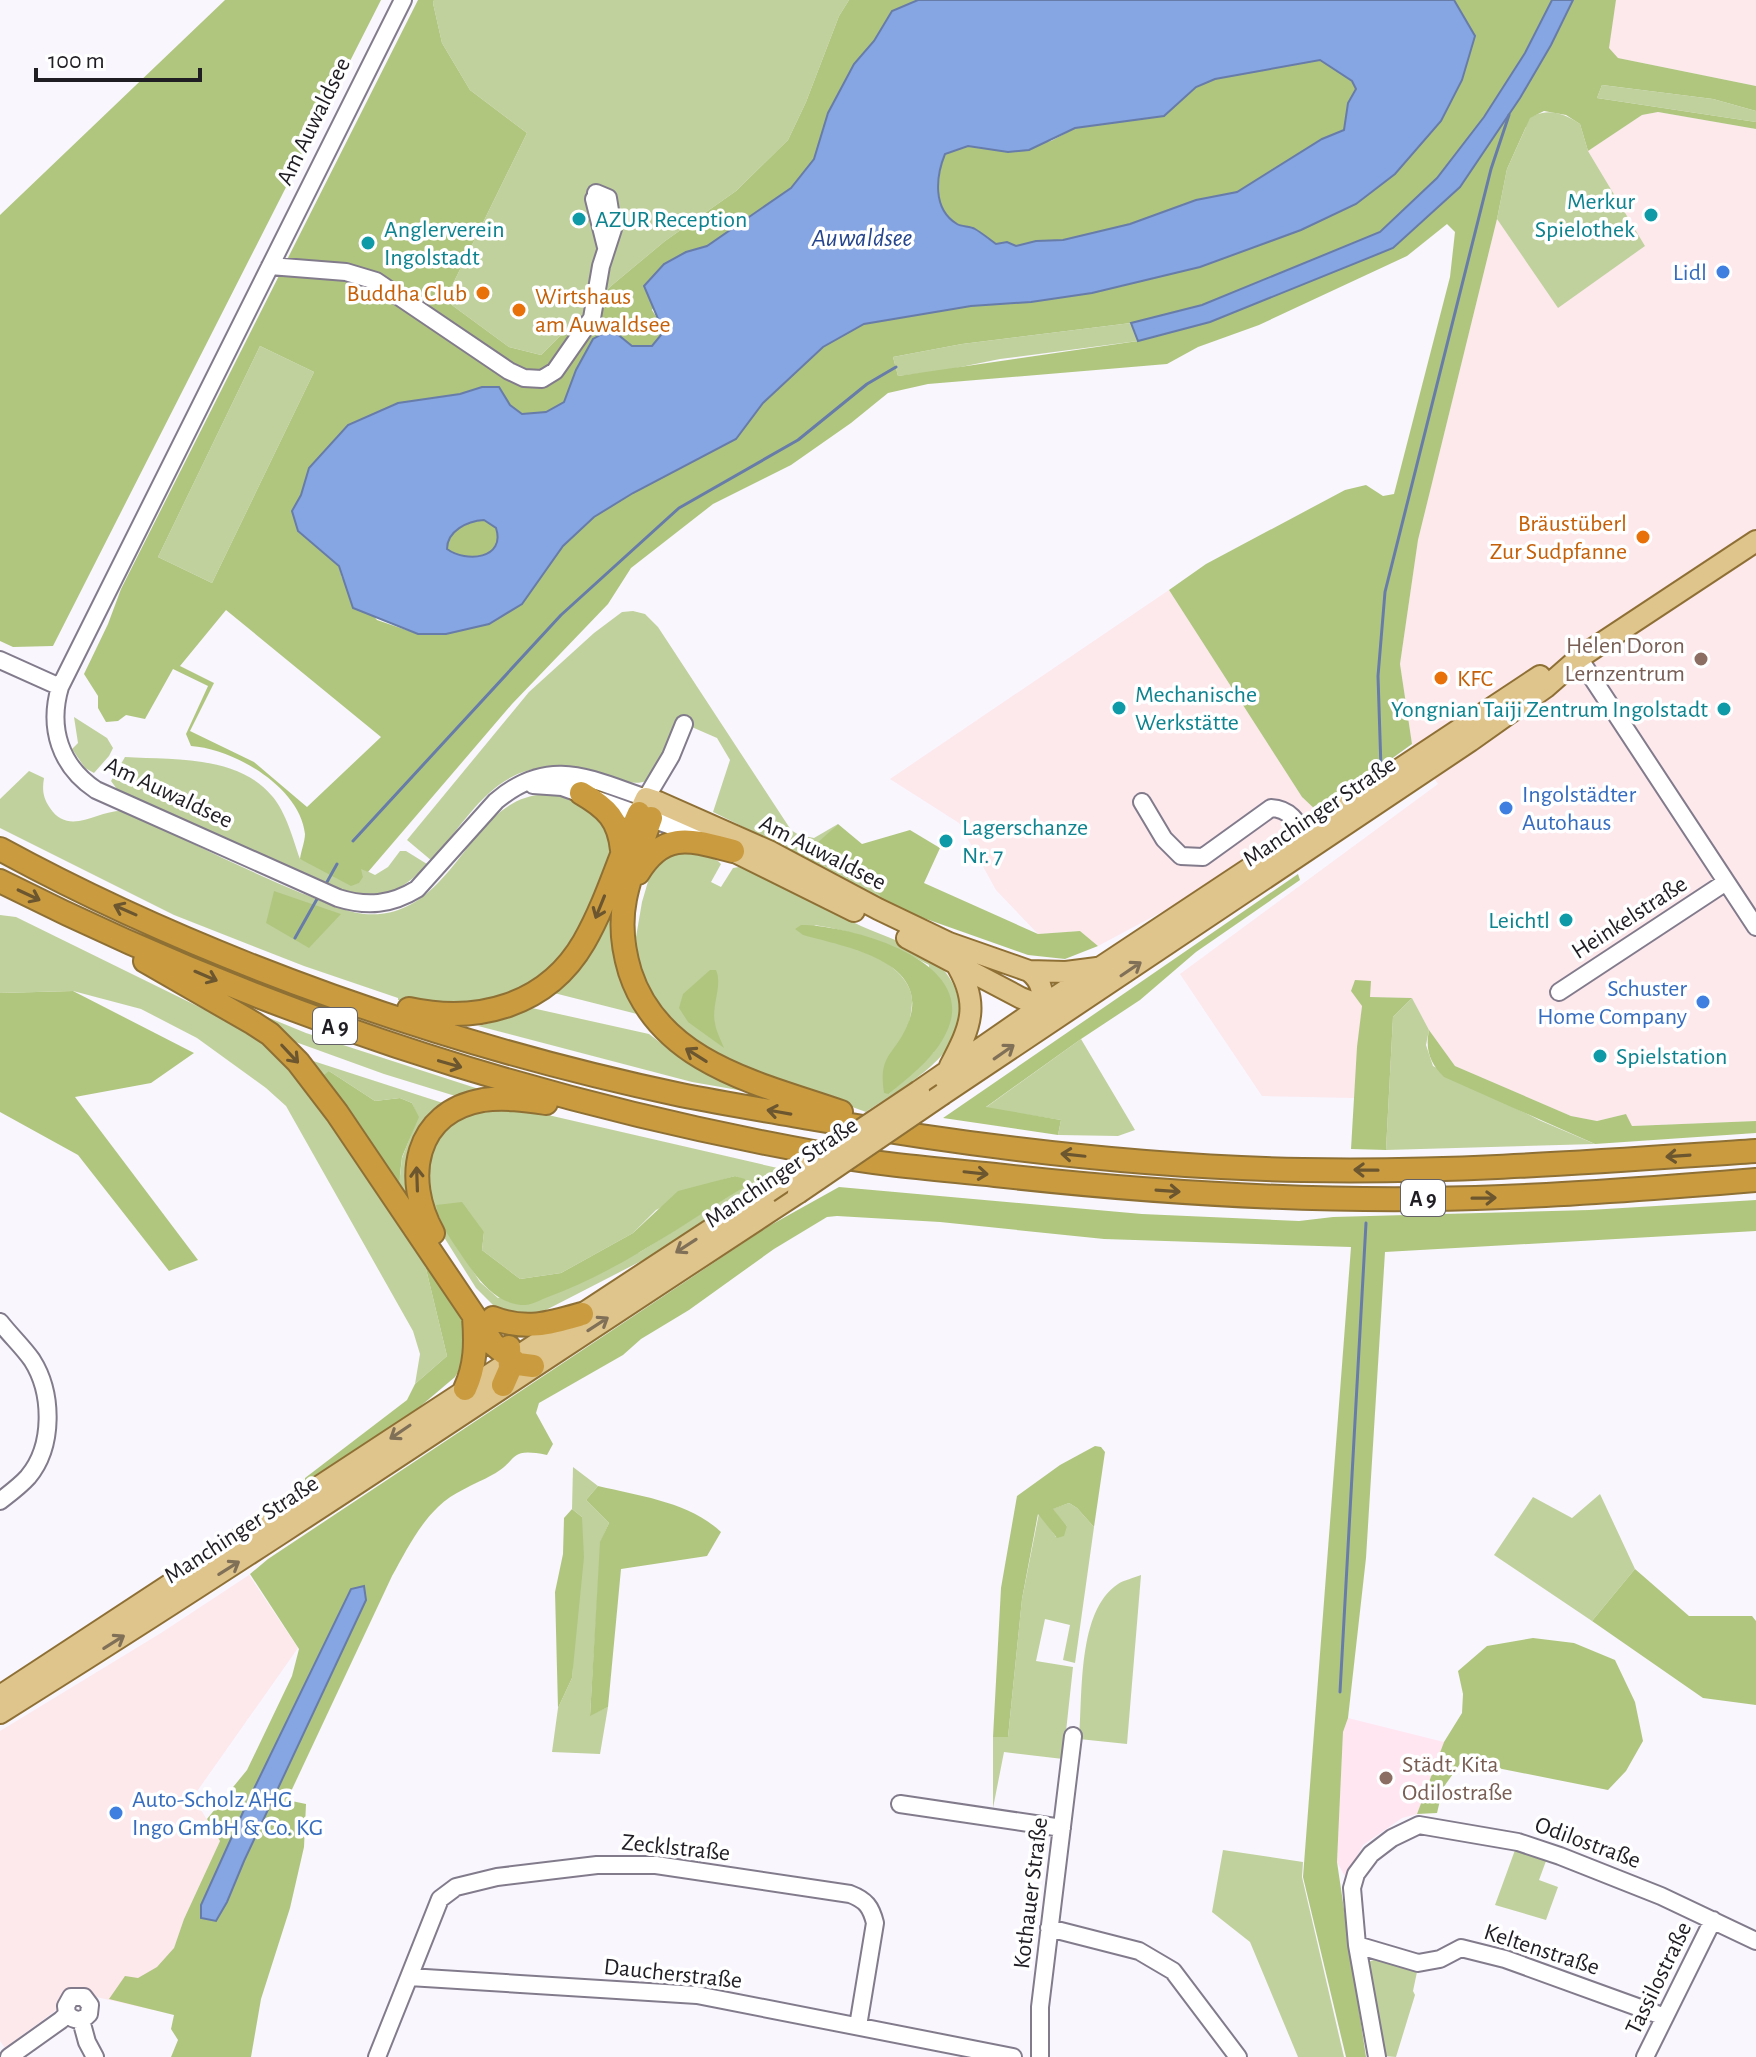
<svg xmlns="http://www.w3.org/2000/svg" width="1756" height="2057" font-family="'Alegreya Sans',sans-serif">
<style>
.commercial{fill:#fde8ec}
.education{fill:#ffe6f1}
.green{fill:#c0d19d;fill-rule:evenodd}
.forest{fill:#b0c67f;fill-rule:evenodd}
.water{fill:#86a5e3;stroke:#677ca9;stroke-width:2;fill-rule:evenodd}
.lines{fill:none;stroke-linecap:round;stroke-linejoin:round}
.stream{stroke:#677ca9;stroke-width:3}
.minor-casing{stroke:#827b8c;stroke-width:20}
.major-casing{stroke:#8e7035;stroke-width:24}
.highway-casing{stroke:#8e7035;stroke-width:26}
.minor{stroke:#fff;stroke-width:16}
.major{stroke:#dfc48c;stroke-width:20}
.highway{stroke:#ca9c3f;stroke-width:22}
.major-bridge-casing{stroke:#8e7035;stroke-width:24;stroke-linecap:butt}
.major-bridge{stroke:#dfc48c;stroke-width:20}
.oneway{stroke:#6c5630}
.oneway2{stroke:#807058}
.culture-dot{fill:#0f9aa8;stroke:#fff;stroke-width:3}
.shop-dot{fill:#3f7fe0;stroke:#fff;stroke-width:3}
.food-dot{fill:#e8710a;stroke:#fff;stroke-width:3}
.education-dot{fill:#8d6e63;stroke:#fff;stroke-width:3}
.labels{text-anchor:middle;stroke-width:7;stroke-linejoin:round;paint-order:stroke}
.shield{fill:#fff;stroke:#636165;stroke-width:2}
.shield-label{font-size:22px;font-weight:bold;fill:#201d23}
.street-label{font-size:24px;fill:#201d23;stroke:#fff}
.culture-label{font-size:24px;fill:#0d838f;stroke:#fff;text-anchor:start}
.shop-label{font-size:24px;fill:#366cbe;stroke:#fff;text-anchor:end}
.food-label{font-size:24px;fill:#c56008;stroke:#fff;text-anchor:end}
.education-label{font-size:24px;fill:#785e54;stroke:#fff;text-anchor:end}
.water-label{font-size:26px;font-style:italic;fill:#25458e;stroke:#fff}
</style>
<rect width="100%" height="100%" fill="#f9f6fe"/>
<path class="commercial" d="M1616 0H1756V86L1618 58 1608 48Z
M1658 112 1756 129V1121L1632 1126 1626 1114 1597 1121 1571 1116 1455 1066 1429 1030 1412 998 1370 997 1355 981 1351 991 1362 1005 1354 1098 1262 1096 1180 974 1438 784 1412 744 1400 664 1418 540 1497 219 1558 307 1645 246 1588 151 1642 115Z
M1169 590 1302 797 1318 812 1186 899 1098 946 1080 931 1038 934 996 890 959 823 890 779Z
M249 1575 298 1648 193 1797 220 1841 184 1919 153 2010 92 1996 59 2008 5 2048 0 2041V1731L161 1633Z"/>
<path class="education" d="M1348 1718 1444 1742 1417 1814 1402 1818 1363 1845 1346 1878 1337 1862 1343 1732Z"/>
<path class="green" d="M434 0H849L839 16 806 102 788 140 736 191 665 241 611 286 541 355 509 347 445 300 527 133 470 90 442 43 433 3Z
M1530 0H1615L1533 116C1550 108 1565 114 1580 124L1588 151 1645 246 1558 308 1497 219 1507 169 1526 127 1439 169Z
M1602 85 1713 99 1756 111V122L1597 98Z
M1131 323 1138 341 1000 359 941 371 898 376 893 357 962 344Z
M260 346 314 372 212 583 158 557Z
M633 611 645 614 658 627 791 830 799 835 814 838 838 824 815 847 881 895V903L805 857 713 812 730 760 717 738 678 721 655 772 647 781C630 787 610 776 593 772 505 750 480 802 432 861L407 840 529 692 594 633 622 612Z
M74 717 107 738 113 748 109 756 94 773 85 768 72 749 78 743Z
M125 757C173 760 238 755 272 796 286 812 293 839 300 859L360 871 361 868 375 875 388 867 400 851H406L427 864C404 891 380 901 345 891L119 792 111 781Z
M29 771 44 778C42 790 43 798 50 808 70 838 100 808 125 811 184 839 241 868 301 893 321 900 343 912 364 914 467 922 469 763 577 800 593 805 602 809 606 826 614 856 609 861 597 889 578 932 554 980 506 997 496 1001 481 1001 470 1002 445 1004 423 1004 398 1000V998L304 966 174 915 0 828V799Z
M691 849 718 861 721 864 711 882 721 887 733 868 739 867C780 885 820 906 861 926 884 936 913 945 933 960 947 971 955 984 959 1001 970 1054 902 1087 866 1112L743 1067 695 1044 659 1008 639 967 636 937 642 902 652 868 660 857ZM814 925C855 931 892 945 929 965L934 1052 889 1094C896 1068 911 1028 912 1002 914 965 843 939 814 925Z
M614 901C608 948 614 972 637 1014L554 993 569 978Z
M0 915 16 917 246 1030 281 1055 333 1116 421 1248 447 1356 415 1384 420 1354 413 1331 286 1106 266 1088 197 1038 141 1009 73 991 0 993Z
M1412 998 1429 1030 1426 1045 1433 1066 1539 1120 1595 1144 1386 1150 1393 1017Z
M532 1008 649 1034 679 1057 708 1074 767 1095 692 1082 478 1026 509 1018Z
M250 1010 306 1033 485 1091 465 1099 384 1074 279 1036Z
M1081 1039 1135 1130 1118 1136 1058 1135 1061 1120 985 1108Z
M307 1059 443 1103 446 1107C410 1137 401 1157 410 1204ZM329 1071 375 1101 400 1098 412 1103 418 1117 402 1158 400 1176 330 1085Z
M491 1107 522 1109 782 1169 649 1257 544 1311 515 1315 496 1308 476 1288 430 1215 423 1190 431 1143 444 1126 465 1113ZM735 1176 745 1180V1186L640 1252 498 1298 480 1282 438 1216 484 1232 482 1250 520 1279 561 1273 633 1233 656 1210 708 1184Z
M573 1467 598 1486 586 1500 609 1523 601 1541 590 1715 608 1707 600 1754 552 1752 558 1708 572 1678 582 1517 572 1509Z
M1600 1494 1635 1569 1592 1621 1494 1555 1533 1497 1572 1518Z
M1069 1503 1077 1508 1094 1527 1075 1663 1063 1660 1070 1625 1045 1619 1036 1661 1073 1667 1063 1759 1004 1752 993 1808V1737H1008L1022 1599 1039 1513 1056 1537 1067 1526 1052 1509Z
M1141 1575 1127 1744 1079 1739C1083 1694 1077 1611 1118 1584 1124 1580 1134 1578 1141 1575Z
M1223 1850 1303 1862 1302 1877 1344 2057H1298L1250 1942 1212 1912Z
M1515 1850 1546 1861 1539 1880 1558 1887 1546 1920 1495 1905Z
M1376 1959 1417 1972 1413 1991 1415 1995 1396 2057 1383 2056 1366 1963Z"/>
<path class="forest" d="M225 0H381L53 646 13 647 0 641V215Z
M418 0H434L433 3 442 43 470 90 527 133 445 300 509 347 541 355 611 286 665 241 736 191 788 140 806 102 839 16 849 0H918L892 11 874 41 854 64 828 113 814 159 791 188 707 246 686 252 652 310 659 321 661 335 652 347 632 346 611 329 576 370 564 402 546 412 522 414 482 387 460 394 398 403 309 468 301 495 292 511 298 531 339 566 342 578 377 620 418 634H446L489 624 522 604 563 546 594 517 633 493 736 439 763 403 823 347 864 324 971 306 1031 302 1092 293 1200 267 1301 230 1356 204 1395 174 1441 121 1462 80 1475 36 1454 0H1552L1525 53 1484 117 1437 178 1380 232 1202 305 1131 323 962 344 893 357 898 376 1138 341 1210 322 1393 248 1520 98 1551 45 1573 0H1616L1609 48 1618 58 1756 86V111L1713 99 1602 85 1597 98 1756 122V129L1658 112 1642 115 1588 151 1580 124 1566 115 1544 111 1530 118 1507 169 1497 219 1418 540 1400 664 1412 744 1318 812 1302 797 1169 590 1206 564 1345 490 1366 485 1383 496 1394 494 1450 277 1455 232 1447 224 1407 256 1259 325 1198 347 1167 364 928 384 888 393 851 423 791 465 713 504 631 568 608 604 512 704 368 872 361 869 363 877 359 883 351 886 300 859C301 851 305 841 305 834 300 787 234 749 191 746L186 734 208 686 173 669 145 719 126 715 118 721 106 722 98 708V696L84 674 108 624 121 589ZM260 346 314 372 212 583 158 557ZM226 610 381 737 307 807 254 762 190 731 214 683 180 666Z
M1321 60 1352 81 1356 90 1348 103 1344 130 1323 139 1237 192 1196 200 1130 224 1063 240 1036 241 1016 246 1007 242 996 244C989 239 983 233 975 229 970 226 962 227 957 224 932 209 937 176 945 154L968 146 988 149 1051 141 1075 128 1163 116 1195 87 1215 79Z
M484 520 496 528C505 559 466 563 447 549 447 531 467 521 484 520Z
M838 824 862 844 910 830 940 848 924 883 1038 934 1080 931 1098 946 1065 959 1028 955 881 903 880 895 814 846Z
M1298 874 1300 880 1196 952 1140 1000 1081 1039 986 1107 1061 1120 1058 1135 943 1118Z
M274 891 341 914 309 948 266 923Z
M801 925C849 925 980 960 947 1031 935 1058 911 1075 889 1094L884 1093C878 1054 894 1056 907 1026 935 961 845 947 803 935L795 929Z
M710 970H716C723 985 711 1006 715 1023 716 1031 721 1040 724 1048L688 1022 679 1008 683 994Z
M1355 980 1371 981 1370 997 1412 998 1393 1017 1386 1150 1351 1149 1357 1047 1362 1006 1351 991Z
M73 991 194 1053 151 1083 75 1097 198 1260 169 1271 78 1155 0 1112V993Z
M1429 1030 1455 1066 1571 1116 1597 1121 1626 1114 1632 1126 1756 1121V1133L1595 1144 1444 1077C1430 1063 1425 1050 1429 1030Z
M329 1071 375 1101 400 1098 412 1103 419 1117 402 1157 399 1183 395 1181 364 1130 324 1075Z
M735 1176 745 1179 746 1186C682 1225 619 1271 548 1297 542 1299 532 1305 525 1305 496 1305 479 1280 464 1259 453 1242 439 1225 436 1205L462 1202 484 1232 482 1250 520 1279 561 1273 633 1233 678 1191Z
M839 1187 1142 1214 1299 1221 1333 1217 1589 1210 1756 1200V1231L1385 1252 1366 1558 1348 1718 1343 1732 1337 1862 1366 2057H1346L1303 1877 1351 1247 1104 1239 940 1222 837 1216 827 1217 774 1249 689 1310 641 1339 623 1355 539 1403 536 1413 553 1444 547 1455C507 1447 520 1460 492 1475 474 1485 453 1492 438 1507 418 1526 405 1553 392 1576L287 1800 306 1804 304 1847 290 1908 261 1999 251 2057H171L178 2040 171 2029 174 2015 109 1999 125 1976 138 1978 157 1967 174 1948 184 1919 220 1841 207 1819 247 1770 292 1676 299 1649 250 1574 268 1559 769 1226ZM351 1589 347 1640 244 1861 227 1902 249 1799Z
M421 1248 457 1305 466 1328 462 1365 455 1377 403 1421 305 1488V1478L407 1400 415 1384 447 1356Z
M1095 1446 1101 1447 1105 1452 1094 1527 1077 1508 1069 1503 1053 1509 1067 1526 1064 1536 1057 1538 1038 1514 1022 1599 1008 1737H993L1001 1588 1017 1496 1060 1465Z
M598 1486C640 1496 689 1502 721 1532L707 1556 621 1569 608 1707 590 1716 600 1542 609 1523 586 1500Z
M572 1509 582 1517 584 1557 572 1678 558 1708 555 1592 563 1554 564 1518Z
M1635 1569 1689 1616H1752L1756 1621V1705L1703 1698 1592 1621Z
M1533 1638 1574 1643 1615 1660 1635 1702 1643 1741 1626 1771 1608 1790 1462 1761 1443 1788 1437 1813 1417 1814 1444 1742 1462 1713 1463 1694 1458 1671 1487 1646Z"/>
<path class="water" d="M918 0H1454L1475 36 1462 80 1441 121 1395 174 1356 204 1301 230 1200 267 1092 293 1031 302 971 306 864 324 823 347 763 403 736 439 633 493 594 517 563 546 522 604 489 624 446 634H418L353 608 339 566 298 531 292 511 301 495 309 468 348 425 398 403 460 394 482 387H499L510 405 522 414 546 412 564 402 576 370 593 339 611 329 632 346H652L661 335 659 321 644 286 664 264 686 252 707 246 791 188 814 159 828 113 854 64 874 41 892 11ZM1320 60 1352 81 1356 89 1348 103 1344 130 1322 139 1237 192 1196 200 1130 224 1063 240 1036 241 1016 246 1007 242 996 244C989 239 982 233 975 229 970 226 962 227 957 224 932 209 936 176 945 154L968 146 1008 152 1029 150 1075 128 1164 116 1196 87 1215 79ZM484 520 496 528C506 559 466 563 447 549 447 531 467 521 484 520Z
M1552 0H1573L1551 45 1520 98 1460 187 1393 248 1210 322 1138 341 1131 323 1202 305 1380 232 1437 178 1484 117 1525 53Z
M364 1586 366 1600 244 1861 227 1902 216 1921 201 1918V1905L249 1799 351 1589Z"/>
<g class="lines">
<path class="stream" d="M1381 768 1378 676 1385 592 1491 169 1509 115
M353 841 561 615 679 508 798 440 867 384 896 367
M327 882 337 864
M295 938 317 899
M1340 1692 1366 1223"/>
<g class="minor-casing">
<path id="minor" d="M403 0 60 687C48 728 60 766 96 790L338 898C367 907 391 905 417 889L496 801C549 756 588 778 646 798L671 756 684 724
M594 199 606 247
M270 266 346 272 376 281 509 371 524 378 542 379 555 371 592 318 601 266 613 229 608 198 596 193
M1579 658 1756 927
M0 660 60 687
M533 785 562 787 705 838
M1142 802 1164 839 1181 856 1203 857 1271 808C1293 809 1299 826 1309 843
M1559 992 1726 882
M0 1322C10 1335 23 1347 32 1360 53 1393 54 1446 28 1477 20 1486 9 1494 0 1501
M900 1804 1062 1828
M1049 1928 1139 1951 1173 1971 1238 2057
M1357 1945 1418 1963 1440 1959 1461 1948 1505 1959 1665 2017
M409 1977 440 1899 456 1887 497 1877 597 1865H656L850 1894C866 1900 871 1907 875 1923L858 2026
M81 2020 87 2042 95 2057
M9 2057 61 2020 67 2014 66 2006 71 1997H84L90 2005 89 2014C82 2022 74 2021 67 2014
M377 2057 409 1977 697 1995 1013 2057
M1040 2057V2007L1073 1736
M1377 2057 1357 1945 1352 1888 1356 1874 1371 1854 1392 1838 1419 1825 1518 1842 1560 1856 1661 1896 1756 1941
M1645 2057 1713 1920"/>
</g>
<g class="major-casing">
<path id="major" d="M639 813 646 798 658 802 771 852 878 909 949 943 1029 971C1044 982 1044 997 1041 1014
M733 851 854 911
M907 938 1021 998 1050 1009
M1029 971 1066 972 1097 968
M950 1066C971 1026 981 1004 955 962
M919 1091 1042 1006 1540 676
M943 1094 1470 741 1546 687 1579 658 1756 541
M0 1696 768 1192
M0 1713C269 1545 532 1367 798 1193"/>
</g>
<g class="highway-casing">
<path id="highway" d="M581 793C607 808 619 820 622 850
M651 818C642 844 630 872 625 899 620 924 623 949 630 972 660 1064 761 1084 841 1112
M0 849C205 961 453 1047 681 1095 726 1104 771 1111 815 1119 976 1147 1139 1167 1303 1170 1454 1173 1605 1161 1756 1151
M638 873C664 830 691 840 733 851
M0 881C259 1012 538 1103 824 1154 880 1165 938 1169 995 1175 1164 1194 1333 1204 1502 1197 1587 1194 1672 1187 1756 1180
M145 961 253 1023 270 1034 298 1062 337 1113 493 1344 518 1364 533 1366
M409 1009C477 1024 547 1006 584 942 607 902 620 855 639 813
M433 1233C403 1179 414 1112 483 1100 504 1097 525 1100 546 1103
M493 1318C526 1331 551 1323 582 1314
M503 1385 510 1369 509 1347
M465 1389C476 1365 476 1343 474 1317"/>
</g>
<use href="#minor" class="minor"/>
<use href="#major" class="major"/>
<use href="#highway" class="highway"/>
<g class="major-bridge-casing">
<path id="major-bridge" d="M768 1192 919 1091
M798 1193 943 1094"/>
</g>
<use href="#major-bridge" class="major-bridge"/>
</g>
<defs><path id="oneway-shaft" d="M-6 0H5M1.5-3L5.5 0L1.5 3" fill="none" stroke-width="1.6" stroke-linecap="round" stroke-linejoin="round" transform="scale(2)"/></defs>
<g class="oneway">
<use href="#oneway-shaft" transform="translate(29 895) rotate(25)"/>
<use href="#oneway-shaft" transform="translate(600 907) rotate(112)"/>
<use href="#oneway-shaft" transform="translate(125 910) rotate(-156)"/>
<use href="#oneway-shaft" transform="translate(206 976) rotate(23)"/>
<use href="#oneway-shaft" transform="translate(290 1054) rotate(47)"/>
<use href="#oneway-shaft" transform="translate(696 1055) rotate(-148)"/>
<use href="#oneway-shaft" transform="translate(450 1064) rotate(16)"/>
<use href="#oneway-shaft" transform="translate(779 1112) rotate(-170)"/>
<use href="#oneway-shaft" transform="translate(1073 1155) rotate(-174)"/>
<use href="#oneway-shaft" transform="translate(1678 1156) rotate(176)"/>
<use href="#oneway-shaft" transform="translate(1366 1170) rotate(-179)"/>
<use href="#oneway-shaft" transform="translate(976 1173) rotate(6)"/>
<use href="#oneway-shaft" transform="translate(417 1179) rotate(-92)"/>
<use href="#oneway-shaft" transform="translate(1168 1191) rotate(4)"/>
<use href="#oneway-shaft" transform="translate(1484 1198) rotate(-1)"/>
</g>
<g class="oneway2">
<use href="#oneway-shaft" transform="translate(1131 969) rotate(-34)"/>
<use href="#oneway-shaft" transform="translate(1004 1052) rotate(-35)"/>
<use href="#oneway-shaft" transform="translate(686 1246) rotate(147)"/>
<use href="#oneway-shaft" transform="translate(598 1324) rotate(-33)"/>
<use href="#oneway-shaft" transform="translate(400 1432) rotate(146)"/>
<use href="#oneway-shaft" transform="translate(229 1568) rotate(-32)"/>
<use href="#oneway-shaft" transform="translate(114 1642) rotate(-32)"/>
</g>
<g class="culture-dot">
<circle cx="1651" cy="215" r="8"/>
<circle cx="579" cy="219" r="8"/>
<circle cx="368" cy="243" r="8"/>
<circle cx="1119" cy="708" r="8"/>
<circle cx="1724" cy="709" r="8"/>
<circle cx="946" cy="841" r="8"/>
<circle cx="1566" cy="920" r="8"/>
<circle cx="1600" cy="1056" r="8"/>
</g>
<g class="shop-dot">
<circle cx="1723" cy="272" r="8"/>
<circle cx="1506" cy="808" r="8"/>
<circle cx="1703" cy="1002" r="8"/>
<circle cx="116" cy="1813" r="8"/>
</g>
<g class="food-dot">
<circle cx="483" cy="293" r="8"/>
<circle cx="519" cy="310" r="8"/>
<circle cx="1643" cy="537" r="8"/>
<circle cx="1441" cy="678" r="8"/>
</g>
<g class="education-dot">
<circle cx="1701" cy="659" r="8"/>
<circle cx="1386" cy="1778" r="8"/>
</g>
<g class="labels">
<g class="shield">
<rect x="313" y="1008" width="44" height="36" rx="6"/>
<rect x="1401" y="1180" width="44" height="36" rx="6"/>
</g>
<g class="shield-label">
<text x="335" y="1034">A 9</text>
<text x="1423" y="1206">A 9</text>
</g>
<g class="street-label">
<text transform="translate(313 121) rotate(-64)" y="8">Am Auwaldsee</text>
<text transform="translate(169 792) rotate(25)" y="8">Am Auwaldsee</text>
<text transform="translate(1319 811) rotate(-34)" y="8">Manchinger Straße</text>
<text transform="translate(823 852) rotate(27)" y="8">Am Auwaldsee</text>
<text transform="translate(1629 917) rotate(-33)" y="8">Heinkelstraße</text>
<text transform="translate(781 1172) rotate(-34)" y="8">Manchinger Straße</text>
<text transform="translate(241 1529) rotate(-33)" y="8">Manchinger Straße</text>
<text transform="translate(1588 1842) rotate(20)" y="8">Odilostraße</text>
<text transform="translate(676 1847) rotate(6)" y="8">Zecklstraße</text>
<text transform="translate(1030 1893) rotate(-83)" y="8">Kothauer Straße</text>
<text transform="translate(1542 1949) rotate(18)" y="8">Keltenstraße</text>
<text transform="translate(673 1973) rotate(6)" y="8">Daucherstraße</text>
<text transform="translate(1658 1978) rotate(-64)" y="8">Tassilostraße</text>
</g>
<g class="culture-label">
<text x="1635" y="209" text-anchor="end">Merkur<tspan x="1635" dy="28">Spielothek</tspan></text>
<text x="595" y="227">AZUR Reception</text>
<text x="384" y="237">Anglerverein<tspan x="384" dy="28">Ingolstadt</tspan></text>
<text x="1135" y="702">Mechanische<tspan x="1135" dy="28">Werkstätte</tspan></text>
<text x="1708" y="717" text-anchor="end">Yongnian Taiji Zentrum Ingolstadt</text>
<text x="962" y="835">Lagerschanze<tspan x="962" dy="28">Nr. 7</tspan></text>
<text x="1550" y="928" text-anchor="end">Leichtl</text>
<text x="1616" y="1064">Spielstation</text>
</g>
<g class="shop-label">
<text x="1707" y="280">Lidl</text>
<text x="1522" y="802" text-anchor="start">Ingolstädter<tspan x="1522" dy="28">Autohaus</tspan></text>
<text x="1687" y="996">Schuster<tspan x="1687" dy="28">Home Company</tspan></text>
<text x="132" y="1807" text-anchor="start">Auto-Scholz AHG<tspan x="132" dy="28">Ingo GmbH &amp; Co. KG</tspan></text>
</g>
<g class="food-label">
<text x="467" y="301">Buddha Club</text>
<text x="535" y="304" text-anchor="start">Wirtshaus<tspan x="535" dy="28">am Auwaldsee</tspan></text>
<text x="1627" y="531">Bräustüberl<tspan x="1627" dy="28">Zur Sudpfanne</tspan></text>
<text x="1457" y="686" text-anchor="start">KFC</text>
</g>
<g class="education-label">
<text x="1685" y="653">Helen Doron<tspan x="1685" dy="28">Lernzentrum</tspan></text>
<text x="1402" y="1772" text-anchor="start">Städt. Kita<tspan x="1402" dy="28">Odilostraße</tspan></text>
</g>
<g class="water-label">
<text x="862" y="246">Auwaldsee</text>
</g>
</g>
<path d="M36 68v12h164v-12" fill="none" stroke="#201d23" stroke-width="4"/>
<text x="48" y="68" font-size="24" fill="#201d23" stroke="#ffffff" stroke-width="6" paint-order="stroke">100 m</text>
</svg>
